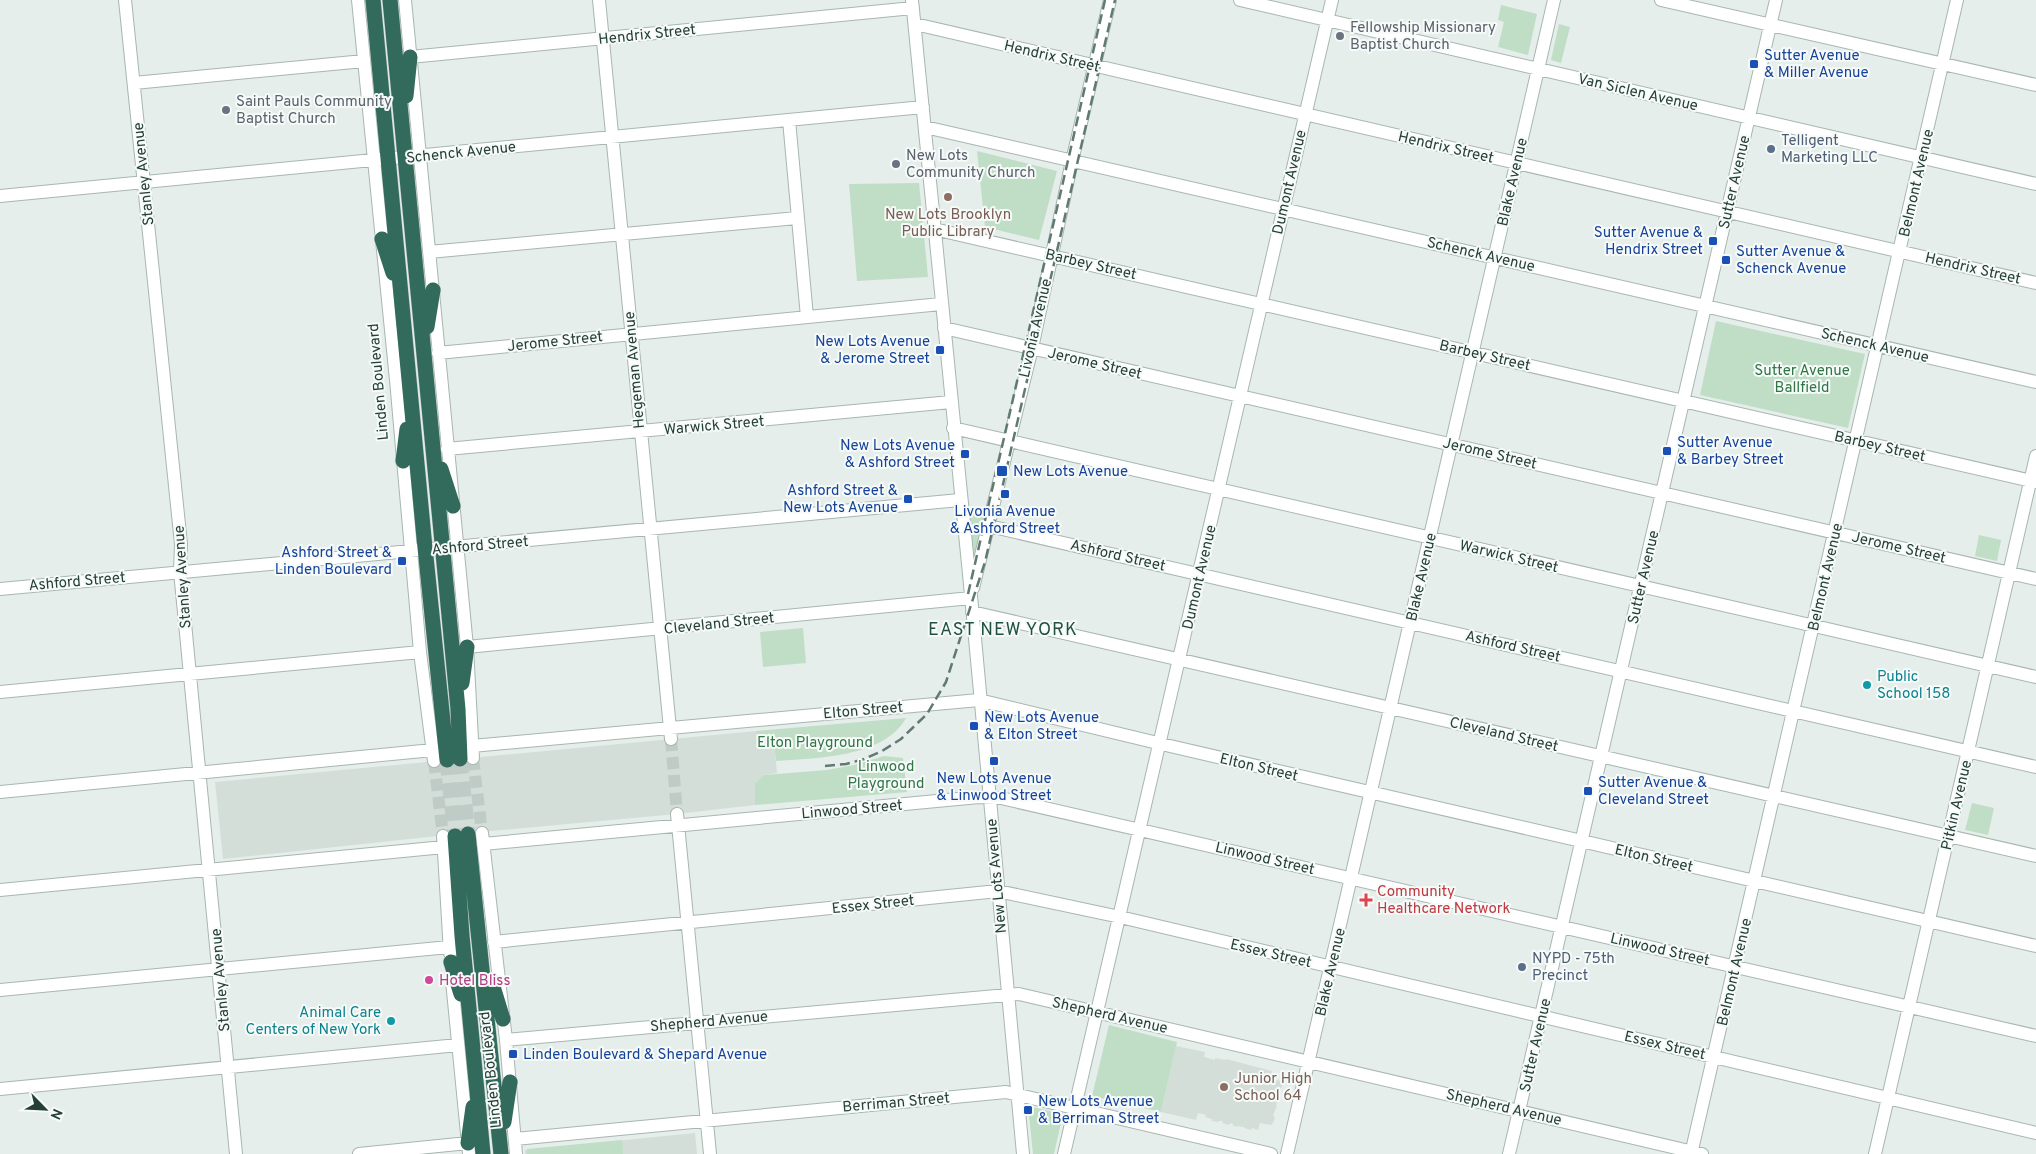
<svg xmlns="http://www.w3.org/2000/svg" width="2036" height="1154" font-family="Overpass,sans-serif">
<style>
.built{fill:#d4ded9}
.green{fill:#c0dec6}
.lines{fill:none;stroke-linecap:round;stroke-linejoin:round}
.minor-tunnel{stroke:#bfcbc6;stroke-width:12;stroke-dasharray:12 6;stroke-linecap:butt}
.highway-tunnel{stroke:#bfcbc6;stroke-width:15;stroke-dasharray:15 8;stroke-linecap:butt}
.minor-casing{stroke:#a8b6b1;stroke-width:14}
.highway-casing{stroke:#c2c9c7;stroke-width:16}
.minor{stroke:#fff;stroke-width:12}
.highway{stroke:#326a5c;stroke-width:15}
.rail{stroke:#607a72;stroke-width:2.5;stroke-dasharray:10 5;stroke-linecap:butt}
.worship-dot{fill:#6b7280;stroke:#f6faf8;stroke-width:2}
.transit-dot{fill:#1a4fb4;stroke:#f6faf8;stroke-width:2}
.service-dot{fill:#5c6f8a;stroke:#f6faf8;stroke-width:2}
.education-dot{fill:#8d6e63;stroke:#f6faf8;stroke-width:2}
.culture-dot{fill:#0f9aa8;stroke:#f6faf8;stroke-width:2}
.health-dot{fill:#e0444e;stroke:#f6faf8;stroke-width:2}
.hotel-dot{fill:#d1479c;stroke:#f6faf8;stroke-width:2}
.labels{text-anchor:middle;stroke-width:4;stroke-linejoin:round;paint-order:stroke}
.worship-label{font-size:15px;fill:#5b616d;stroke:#f6faf8;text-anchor:start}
.street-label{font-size:15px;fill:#253f37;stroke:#f6faf8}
.transit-label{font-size:15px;fill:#164399;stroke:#f6faf8;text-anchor:start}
.service-label{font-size:15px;fill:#4e5e75;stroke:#f6faf8;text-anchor:start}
.education-label{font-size:15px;fill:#785e54;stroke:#f6faf8}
.park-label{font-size:15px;fill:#317547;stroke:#f6faf8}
.culture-label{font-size:15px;fill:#0d838f;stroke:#f6faf8;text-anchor:start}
.health-label{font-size:15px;fill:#be3a42;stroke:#f6faf8;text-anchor:start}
.hotel-label{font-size:15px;fill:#b23c85;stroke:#f6faf8;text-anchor:start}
.quarter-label{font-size:18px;letter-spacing:1px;fill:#215143;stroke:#f6faf8}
</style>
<rect width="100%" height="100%" fill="#e5eeea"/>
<path class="built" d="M756 731 758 744H774L777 773 764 775 755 783V805L677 814 447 835 223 859 215 782Z
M1176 1046 1205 1052 1204 1057 1215 1060V1058L1225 1060 1226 1059 1272 1071 1270 1079 1281 1081 1283 1084 1278 1094H1280L1278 1101H1277L1276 1105H1277L1273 1116 1275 1117 1273 1123 1271 1125 1260 1123 1258 1130 1252 1128 1251 1130 1244 1128V1127L1233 1126V1124L1230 1123 1229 1125 1222 1123 1223 1121H1219L1218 1122 1212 1121V1119L1205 1117 1206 1115 1198 1113 1196 1120 1161 1112Z
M695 1133 697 1154H525V1150Z"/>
<path class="green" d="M1501 5 1537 14 1528 55 1498 47 1504 22 1498 20Z
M1559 24 1570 27 1561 63 1551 60Z
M977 151 1057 171 1039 240 985 227Z
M919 183 928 277 857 281 849 184Z
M1716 321 1865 354 1848 428 1700 395Z
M970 514 985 517 974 563 972 565Z
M1979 535 2001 540 1997 561 1975 556Z
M803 628 806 663 763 667 760 632Z
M906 718C884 758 815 758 776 761L774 744H758L756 731Z
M884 756 903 758 907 792 755 805V783L764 775 827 770 854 765Z
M1972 803 1994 808 1988 835 1965 830Z
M1109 1025 1177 1042 1161 1112 1092 1096Z
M1028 1106 1063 1114 1054 1154H1033Z
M622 1140 623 1154H527V1149Z"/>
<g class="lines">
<path class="minor-tunnel" d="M671 739 677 814
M473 758 482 833
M434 761 443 836"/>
<path class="highway-tunnel" d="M460 759 468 834
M447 760 455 836"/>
<g class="minor-casing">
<path id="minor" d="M125 0 181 544 180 571 236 1154
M358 0 396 380 420 652 434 761
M405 0 467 647 473 758
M599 0 671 739
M912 0 969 574 1023 1154
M1240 0 2036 184
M1661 0 2036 85
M915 24 2036 283
M410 57 913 8
M134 83 364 61
M789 120 807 317
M925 127 2036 382
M0 196 923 107
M934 229 2036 482
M429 252 797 218
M944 328 2036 579
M438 353 941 304
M953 428 2036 677
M447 449 951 402
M989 526 2036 767
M973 588 1032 348 1072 161 1110 0
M0 589 960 500
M972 612 2036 856
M467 647 971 598
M0 692 420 652
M472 746 979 700 1170 746 2036 946
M0 792 433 750
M677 814 710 1154
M482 833 506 1040 516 1154
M443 836 450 953
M483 844 979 797 1001 798 2036 1036
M0 890 444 847
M494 942 998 891 1120 917 2036 1133
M452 981 469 1154
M0 990 449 947
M506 1040 1019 994 1702 1154
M0 1089 458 1045
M515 1139 1006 1092 1271 1154
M359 1154 468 1143
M1064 1154 1332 0
M1287 1154 1554 0
M1509 1154 1776 0
M1691 1154 1957 0
M1875 1154 2036 456"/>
</g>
<g class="highway-casing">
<path id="highway" d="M373 0 424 538 447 760
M390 0 458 709 460 759
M406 96 410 57
M382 239 393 273
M427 327 433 290
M403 461 407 429
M441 469 453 506
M462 683 467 647
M468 834 501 1154
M455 836 462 936 483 1154
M451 962 461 994
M491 980 503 1019
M504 1122 510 1082
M468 1143 473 1107"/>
</g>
<use href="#minor" class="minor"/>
<use href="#highway" class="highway"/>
<path class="rail" d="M968 594 1105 0
M825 766 846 764 864 759 882 751 901 739 927 714 946 682 985 562 1115 0"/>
</g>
<g class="worship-dot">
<circle cx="1340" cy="36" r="5"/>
<circle cx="226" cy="110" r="5"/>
<circle cx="896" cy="164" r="5"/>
</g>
<g class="transit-dot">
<rect x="1749" y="59" width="10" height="10" rx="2.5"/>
<rect x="1708" y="236" width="10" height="10" rx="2.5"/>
<rect x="1721" y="255" width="10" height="10" rx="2.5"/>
<rect x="935" y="345" width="10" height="10" rx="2.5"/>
<rect x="1662" y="446" width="10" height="10" rx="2.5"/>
<rect x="960" y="449" width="10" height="10" rx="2.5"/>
<rect x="996" y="465" width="12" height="12" rx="2.5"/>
<rect x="1000" y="489" width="10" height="10" rx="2.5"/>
<rect x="903" y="494" width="10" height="10" rx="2.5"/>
<rect x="397" y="556" width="10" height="10" rx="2.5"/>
<rect x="969" y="721" width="10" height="10" rx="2.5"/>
<rect x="989" y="756" width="10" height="10" rx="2.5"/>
<rect x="1583" y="786" width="10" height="10" rx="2.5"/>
<rect x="508" y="1049" width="10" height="10" rx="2.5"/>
<rect x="1023" y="1105" width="10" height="10" rx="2.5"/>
</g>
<g class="service-dot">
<circle cx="1771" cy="149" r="5"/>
<circle cx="1522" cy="967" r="5"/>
</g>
<g class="education-dot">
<circle cx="948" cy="197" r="5"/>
<circle cx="1224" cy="1087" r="5"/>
</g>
<g class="culture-dot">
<circle cx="1867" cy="685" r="5"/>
<circle cx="391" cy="1021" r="5"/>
</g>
<path class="health-dot" d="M1363.5 892.5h5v5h5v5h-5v5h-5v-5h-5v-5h5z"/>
<circle class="hotel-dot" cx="429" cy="980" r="5"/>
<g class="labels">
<g class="worship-label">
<text x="1350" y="32">Fellowship Missionary<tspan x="1350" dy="17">Baptist Church</tspan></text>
<text x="236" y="106">Saint Pauls Community<tspan x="236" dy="17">Baptist Church</tspan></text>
<text x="906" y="160">New Lots<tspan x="906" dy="17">Community Church</tspan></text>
</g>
<g class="street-label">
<text transform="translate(647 34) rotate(-6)" y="5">Hendrix Street</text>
<text transform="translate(1052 56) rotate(13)" y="5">Hendrix Street</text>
<text transform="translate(1638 92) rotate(13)" y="5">Van Siclen Avenue</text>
<text transform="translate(1446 147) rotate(13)" y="5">Hendrix Street</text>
<text transform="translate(461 152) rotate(-6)" y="5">Schenck Avenue</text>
<text transform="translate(143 174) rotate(-96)" y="5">Stanley Avenue</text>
<text transform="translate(1289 182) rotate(-77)" y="5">Dumont Avenue</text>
<text transform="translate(1512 182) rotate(-77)" y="5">Blake Avenue</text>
<text transform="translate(1734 182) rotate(-77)" y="5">Sutter Avenue</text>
<text transform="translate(1916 183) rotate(-77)" y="5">Belmont Avenue</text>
<text transform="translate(1481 254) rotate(13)" y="5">Schenck Avenue</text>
<text transform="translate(1091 264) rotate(13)" y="5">Barbey Street</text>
<text transform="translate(1973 268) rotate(13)" y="5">Hendrix Street</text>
<text transform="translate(1035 328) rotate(-77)" y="5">Livonia Avenue</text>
<text transform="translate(555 341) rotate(-6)" y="5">Jerome Street</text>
<text transform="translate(1875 345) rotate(13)" y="5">Schenck Avenue</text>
<text transform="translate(1485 355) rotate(13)" y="5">Barbey Street</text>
<text transform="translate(1095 363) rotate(13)" y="5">Jerome Street</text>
<text transform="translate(634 370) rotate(-95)" y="5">Hegeman Avenue</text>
<text transform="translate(378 382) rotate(-95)" y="5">Linden Boulevard</text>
<text transform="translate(714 425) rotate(-5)" y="5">Warwick Street</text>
<text transform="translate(1880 446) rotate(13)" y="5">Barbey Street</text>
<text transform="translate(1490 453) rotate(13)" y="5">Jerome Street</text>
<text transform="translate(480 545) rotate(-5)" y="5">Ashford Street</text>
<text transform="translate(1899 547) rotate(13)" y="5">Jerome Street</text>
<text transform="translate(1118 555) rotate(13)" y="5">Ashford Street</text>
<text transform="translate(1509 556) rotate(13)" y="5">Warwick Street</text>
<text transform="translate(182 577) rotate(-94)" y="5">Stanley Avenue</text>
<text transform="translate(1199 577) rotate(-77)" y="5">Dumont Avenue</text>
<text transform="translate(1421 577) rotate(-77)" y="5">Blake Avenue</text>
<text transform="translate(1643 577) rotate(-77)" y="5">Sutter Avenue</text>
<text transform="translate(1825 577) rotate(-77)" y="5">Belmont Avenue</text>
<text transform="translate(77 581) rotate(-5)" y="5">Ashford Street</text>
<text transform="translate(719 623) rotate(-6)" y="5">Cleveland Street</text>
<text transform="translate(1513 646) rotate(13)" y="5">Ashford Street</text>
<text transform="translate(863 710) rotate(-5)" y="5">Elton Street</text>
<text transform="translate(1504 734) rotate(13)" y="5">Cleveland Street</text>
<text transform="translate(1259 767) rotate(13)" y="5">Elton Street</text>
<text transform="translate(1956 805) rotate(-77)" y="5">Pitkin Avenue</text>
<text transform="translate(852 809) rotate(-5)" y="5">Linwood Street</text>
<text transform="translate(1265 858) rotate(13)" y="5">Linwood Street</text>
<text transform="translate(1654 858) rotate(13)" y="5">Elton Street</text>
<text transform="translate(996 876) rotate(-95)" y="5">New Lots Avenue</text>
<text transform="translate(873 904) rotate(-6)" y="5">Essex Street</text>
<text transform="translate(1660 949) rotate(13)" y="5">Linwood Street</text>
<text transform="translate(1271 953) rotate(13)" y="5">Essex Street</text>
<text transform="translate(1330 972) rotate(-77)" y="5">Blake Avenue</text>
<text transform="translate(1734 972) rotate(-77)" y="5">Belmont Avenue</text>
<text transform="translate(220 980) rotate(-95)" y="5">Stanley Avenue</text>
<text transform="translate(1110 1015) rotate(13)" y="5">Shepherd Avenue</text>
<text transform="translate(709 1021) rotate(-5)" y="5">Shepherd Avenue</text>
<text transform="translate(1535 1045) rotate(-77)" y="5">Sutter Avenue</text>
<text transform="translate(1665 1045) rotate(13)" y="5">Essex Street</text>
<text transform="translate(490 1070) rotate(-96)" y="5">Linden Boulevard</text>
<text transform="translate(896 1102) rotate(-5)" y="5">Berriman Street</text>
<text transform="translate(1504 1107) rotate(13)" y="5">Shepherd Avenue</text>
</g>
<g class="transit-label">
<text x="1764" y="60">Sutter Avenue<tspan x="1764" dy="17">&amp; Miller Avenue</tspan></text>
<text x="1703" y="237" text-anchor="end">Sutter Avenue &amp;<tspan x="1703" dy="17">Hendrix Street</tspan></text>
<text x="1736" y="256">Sutter Avenue &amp;<tspan x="1736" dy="17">Schenck Avenue</tspan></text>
<text x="930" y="346" text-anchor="end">New Lots Avenue<tspan x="930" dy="17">&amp; Jerome Street</tspan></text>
<text x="1677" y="447">Sutter Avenue<tspan x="1677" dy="17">&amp; Barbey Street</tspan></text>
<text x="955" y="450" text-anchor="end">New Lots Avenue<tspan x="955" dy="17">&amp; Ashford Street</tspan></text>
<text x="1013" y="476">New Lots Avenue</text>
<text x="898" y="495" text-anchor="end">Ashford Street &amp;<tspan x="898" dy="17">New Lots Avenue</tspan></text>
<text x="1005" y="516" text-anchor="middle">Livonia Avenue<tspan x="1005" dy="17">&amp; Ashford Street</tspan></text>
<text x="392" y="557" text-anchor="end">Ashford Street &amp;<tspan x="392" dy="17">Linden Boulevard</tspan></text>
<text x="984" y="722">New Lots Avenue<tspan x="984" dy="17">&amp; Elton Street</tspan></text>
<text x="994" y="783" text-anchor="middle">New Lots Avenue<tspan x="994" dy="17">&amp; Linwood Street</tspan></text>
<text x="1598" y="787">Sutter Avenue &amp;<tspan x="1598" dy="17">Cleveland Street</tspan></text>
<text x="523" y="1059">Linden Boulevard &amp; Shepard Avenue</text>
<text x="1038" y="1106">New Lots Avenue<tspan x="1038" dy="17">&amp; Berriman Street</tspan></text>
</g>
<g class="service-label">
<text x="1781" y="145">Telligent<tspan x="1781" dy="17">Marketing LLC</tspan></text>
<text x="1532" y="963">NYPD - 75th<tspan x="1532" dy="17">Precinct</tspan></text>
</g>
<g class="education-label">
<text x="948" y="219">New Lots Brooklyn<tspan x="948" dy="17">Public Library</tspan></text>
<text x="1234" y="1083" text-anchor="start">Junior High<tspan x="1234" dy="17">School 64</tspan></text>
</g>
<g class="park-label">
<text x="1802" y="375">Sutter Avenue<tspan x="1802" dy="17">Ballfield</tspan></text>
<text x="815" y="747">Elton Playground</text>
<text x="886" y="771">Linwood<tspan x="886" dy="17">Playground</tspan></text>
</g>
<g class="culture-label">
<text x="1877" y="681">Public<tspan x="1877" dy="17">School 158</tspan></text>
<text x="381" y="1017" text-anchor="end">Animal Care<tspan x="381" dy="17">Centers of New York</tspan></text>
</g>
<g class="health-label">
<text x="1377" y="896">Community<tspan x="1377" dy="17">Healthcare Network</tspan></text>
</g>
<g class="hotel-label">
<text x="439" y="985">Hotel Bliss</text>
</g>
<g class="quarter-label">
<text x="1003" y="635">EAST NEW YORK</text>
</g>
</g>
<g transform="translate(45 1109) rotate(114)" stroke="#f6faf8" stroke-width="4" paint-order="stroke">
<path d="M0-4L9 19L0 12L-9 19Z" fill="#253f37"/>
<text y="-8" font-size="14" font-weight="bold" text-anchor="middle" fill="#253f37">N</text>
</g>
</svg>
